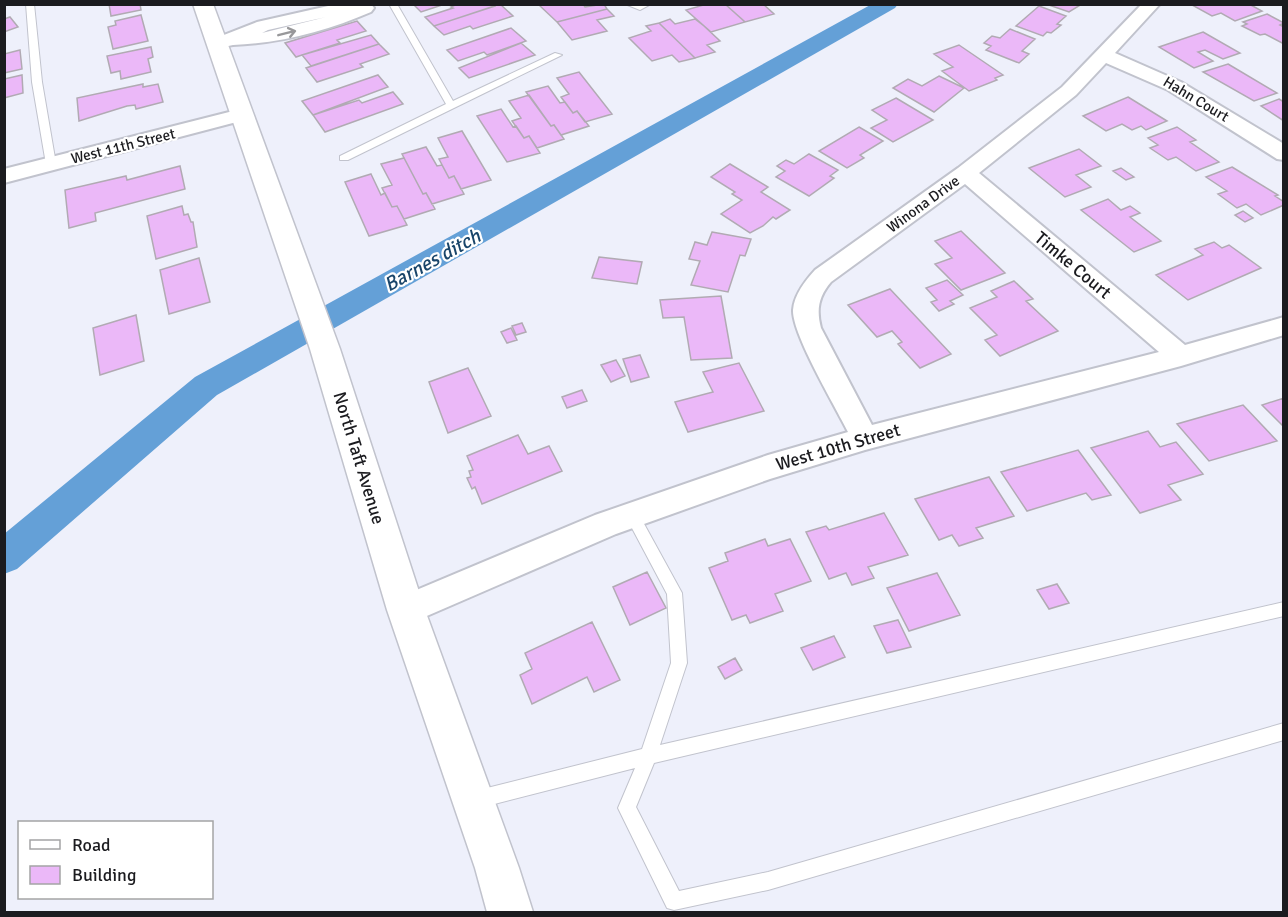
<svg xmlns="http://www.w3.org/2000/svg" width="1288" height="917" font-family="Signika,sans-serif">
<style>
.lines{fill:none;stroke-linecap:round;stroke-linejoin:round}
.canal{fill:#64a0d7;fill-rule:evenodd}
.building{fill:#ebb8f8;stroke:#b1aab3;stroke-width:1.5}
.lane-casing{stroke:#c1c3cd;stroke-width:2}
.street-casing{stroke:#c1c3cd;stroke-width:4}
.secondary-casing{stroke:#c1c3cd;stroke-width:3}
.lane{fill:#fff;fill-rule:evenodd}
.street{fill:#fff;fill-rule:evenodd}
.secondary{fill:#fff;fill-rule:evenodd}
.oneway{stroke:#98989a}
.labels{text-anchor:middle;stroke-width:4.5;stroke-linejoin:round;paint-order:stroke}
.far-street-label{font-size:15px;fill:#1b1b1f;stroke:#fff}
.street-label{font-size:18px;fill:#1b1b1f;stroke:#fff}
.water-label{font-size:20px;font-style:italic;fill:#19456a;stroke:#fff}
</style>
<rect width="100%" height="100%" fill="#eef0fb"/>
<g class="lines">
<path class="canal" d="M872 4H898L895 8 217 395 17 569 4 574V534L195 377Z"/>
</g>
<path class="building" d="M109 4H140L141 10 111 16Z
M413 4H445L421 12Z
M457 4H494L495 6 434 26 425 17 453 8 451 7Z
M500 4 513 16 473 29 470 26 444 35 434 26Z
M583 4 585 7 604 4 607 9 557 22 539 5Z
M725 4 745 22 711 32 686 10 707 4Z
M725 4H763L774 14 745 22Z
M1046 4H1082L1069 12Z
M1249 4 1262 11 1235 21 1221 13 1212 16 1192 5Z
M1039 6 1066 16 1057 24 1061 25 1051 33 1047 32 1043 36 1016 26Z
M607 9 614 16 597 20 607 31 572 40 557 22Z
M1267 14 1284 23 1280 25 1284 27V44L1265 34 1260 35 1242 26 1247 24 1243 22Z
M141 15 148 41 113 49 108 27 116 25 115 21Z
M10 17 18 27 4 32V19Z
M670 19 675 24 695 19 704 26 720 41 707 45 715 52 695 58 659 23Z
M357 21 366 31 337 40 340 43 302 55 296 57 285 43Z
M659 23 695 58 679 62 672 55 652 61 629 38 651 31 646 26Z
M511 28 526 41 487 55 484 52 458 61 447 50Z
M1010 29 1035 39 1022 51 1029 54 1019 63 986 50 991 46 984 43 992 36 1000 38Z
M1203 32 1240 53 1223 59 1205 50 1198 52 1213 61 1194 68 1159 47Z
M371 35 379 44 311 66 302 55Z
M521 43 535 55 469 78 459 68Z
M379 44 389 54 360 64 363 67 317 82 306 68Z
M959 45 1003 75 995 78 997 80 969 91 942 71 953 67 934 54Z
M151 47 153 57 148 59 151 72 121 79 120 71 111 73 107 56Z
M20 50 22 69 4 73V54Z
M1228 64 1277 93 1254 101 1203 72Z
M579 72 612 114 585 122 577 111 573 113 561 97 569 94 557 78Z
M22 75 23 93 4 98V79Z
M378 75 388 87 313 115 302 101Z
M939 76 964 88 934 112 893 88 908 79 922 86Z
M143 84V87L158 84 163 102 136 109 135 105 127 106 79 121 77 98Z
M548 86 560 103 565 102 573 113 577 111 589 126 561 135 554 125 551 126 526 92Z
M393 92 403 104 325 132 313 115 359 100 362 103Z
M529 95 551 126 554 125 564 139 537 148 529 136 524 138 512 121 521 118 509 101Z
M1128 97 1167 121 1146 130 1141 126 1132 130 1122 124 1106 131 1083 116Z
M896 98 933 120 893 142 871 128 887 120 872 110Z
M1279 99 1284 102V121L1261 106Z
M501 109 513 127 516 126 524 138 529 136 540 153 507 162 477 116Z
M859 127 883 141 860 155 864 158 847 168 819 151Z
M1177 127 1196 140 1190 142 1219 162 1196 171 1176 157 1168 160 1150 148 1158 145 1148 138Z
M462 131 491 180 461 189 454 176 449 178 439 159 448 157 438 138Z
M426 147 437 166 442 165 449 178 454 176 464 194 432 204 426 193 423 194 402 154Z
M1079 149 1101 166 1076 175 1091 187 1065 197 1029 168Z
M809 154 838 170 830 176 834 178 809 196 776 177 785 171 777 166 786 160 794 164Z
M404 158 423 194 426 193 435 209 404 219 397 206 392 207 382 188 392 185 381 164Z
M730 164 768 187 761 192 790 210 776 219 773 217 763 226 750 233 721 214 742 200 732 194 735 192 711 177Z
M180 166 185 189 95 213 96 221 69 228 65 190 126 176 127 180Z
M1232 167 1278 195 1275 196 1284 202V205L1261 215 1246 204 1237 208 1218 194 1227 191 1206 177Z
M1121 168 1134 177 1126 180 1113 171Z
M371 174 381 195 385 193 392 207 397 206 407 225 369 236 345 182Z
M1108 199 1121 210 1130 206 1140 213 1130 217 1161 241 1134 252 1081 210Z
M182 206 184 215 188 214 191 222H193L197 247 156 259 147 216Z
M1243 211 1253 218 1245 222 1235 215Z
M961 231 1005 273 961 290 935 264 952 258 935 241Z
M712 232 751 239 745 256 740 255 728 292 691 285 700 261 689 259 695 242 707 245Z
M1214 242 1222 248 1229 245 1261 268 1188 300 1156 275 1203 255 1195 249Z
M599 257 642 262 637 284 592 278Z
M199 258 210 302 169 314 160 270Z
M947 280 963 295 950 301 954 304 939 311 931 302 937 300 926 288Z
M1014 281 1033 299 1026 301 1058 331 1000 356 985 340 997 335 970 308 997 297 991 291Z
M890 289 951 354 920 368 898 344 902 342 892 331 877 337 848 305Z
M721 296 732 358 691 360 684 317 663 318 660 300Z
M136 315 144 361 100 375 93 328Z
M522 323 526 332 516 335 512 326Z
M511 328 517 340 507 343 501 332Z
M640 355 649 377 631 382 623 359Z
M616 360 625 376 611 382 601 365Z
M739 363 764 411 688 432 675 402 713 392 703 372Z
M468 368 491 416 448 433 429 382Z
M582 390 587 401 567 408 562 397Z
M1284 398V427L1262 405Z
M1243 405 1277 441 1209 461 1177 424Z
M1148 431 1160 447 1176 442 1203 474 1168 485 1181 500 1140 513 1091 448Z
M518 435 528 454 549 446 562 471 482 504 475 487 472 489 467 478 471 477 469 471 473 470 467 456Z
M1078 450 1111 495 1092 500 1086 493 1027 511 1001 472Z
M989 477 1014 516 976 528 983 538 959 546 952 535 939 540 915 499Z
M884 513 908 555 868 567 874 578 852 585 846 573 829 579 806 532 826 526 829 530Z
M765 539 768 546 790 539 811 581 775 594 783 611 750 623 746 615 732 620 709 568 728 561 725 553Z
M647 572 666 608 630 625 613 587Z
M937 573 960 615 909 631 887 588Z
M1057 584 1069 603 1049 609 1037 590Z
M898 620 911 647 887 653 874 626Z
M592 622 620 680 594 692 587 677 532 704 520 675 532 669 525 653Z
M834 636 845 657 813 670 801 648Z
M735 658 742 670 725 679 718 667Z"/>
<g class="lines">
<g class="lane-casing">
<path id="lane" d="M26 4H34L42 82 56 164 51 167 46 164 32 82Z
M389 4H397L453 101 555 53 562 55 348 160H340V156L446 104Z
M625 4H651L640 10Z
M632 509 637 511 682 593 687 663 660 745 1284 602V616L654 763 636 807 679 891 768 872 1284 723V740L768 890 674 910 667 908 618 808 635 768 475 809 469 806 466 800 469 794 475 791 642 749 671 663 667 594 625 515 627 511Z"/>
</g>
<g class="street-casing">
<path id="street" d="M337 4H371L374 8 371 12C327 31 282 43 233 45 225 46 219 50 211 48L208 44 211 40 257 22ZM326 17 262 33 268 30Z
M1142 4H1160L1115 53 1181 82 1284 144V160L1277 159 1168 90 1106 63 1076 95 979 173 1185 345 1284 317V335L1181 366 865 450 770 479 616 534 406 625 395 621 390 610 395 599 595 515 768 455 848 432C835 406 792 334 793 310 794 295 805 281 815 270L958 168 1062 87ZM965 184 1159 352 872 425 821 328C816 309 819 296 831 282Z
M241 109 248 111 251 115 248 119 4 183V169Z"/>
</g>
<g class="secondary-casing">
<path id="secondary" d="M193 4H213L340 349 425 610 519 868 533 912H487L475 868 387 610 310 349Z"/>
</g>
<use href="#lane" class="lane"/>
<use href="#street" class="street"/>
<use href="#secondary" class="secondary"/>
</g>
<defs><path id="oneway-shaft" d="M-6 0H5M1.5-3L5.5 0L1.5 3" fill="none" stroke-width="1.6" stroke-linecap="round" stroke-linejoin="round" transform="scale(1.5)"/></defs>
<use class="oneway" href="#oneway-shaft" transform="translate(287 33) rotate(-14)"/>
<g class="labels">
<g class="far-street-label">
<text transform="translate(1196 99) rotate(31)" y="5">Hahn Court</text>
<text transform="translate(123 146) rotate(-14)" y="5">West 11th Street</text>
<text transform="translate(923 204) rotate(-36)" y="5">Winona Drive</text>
</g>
<g class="street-label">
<text transform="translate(1073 265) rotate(40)" y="6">Timke Court</text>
<text transform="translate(838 447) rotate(-16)" y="6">West 10th Street</text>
<text transform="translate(359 458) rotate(73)" y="6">North Taft Avenue</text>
</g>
<g class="water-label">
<text transform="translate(432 260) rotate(-29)" y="7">Barnes ditch</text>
</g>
</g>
<rect width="1288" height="917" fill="none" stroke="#1b1b1f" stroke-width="12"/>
<rect x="18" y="821" width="195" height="78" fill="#ffffff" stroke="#a4a4a5" stroke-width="1.5"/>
<rect x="30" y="840" width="30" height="9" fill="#ffffff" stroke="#a4a4a5" stroke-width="1.5"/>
<text x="72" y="851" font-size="18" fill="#1b1b1f">Road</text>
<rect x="30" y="866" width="30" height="18" fill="#ebb8f8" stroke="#a4a4a5" stroke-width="1.5"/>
<text x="72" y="881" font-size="18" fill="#1b1b1f">Building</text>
</svg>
